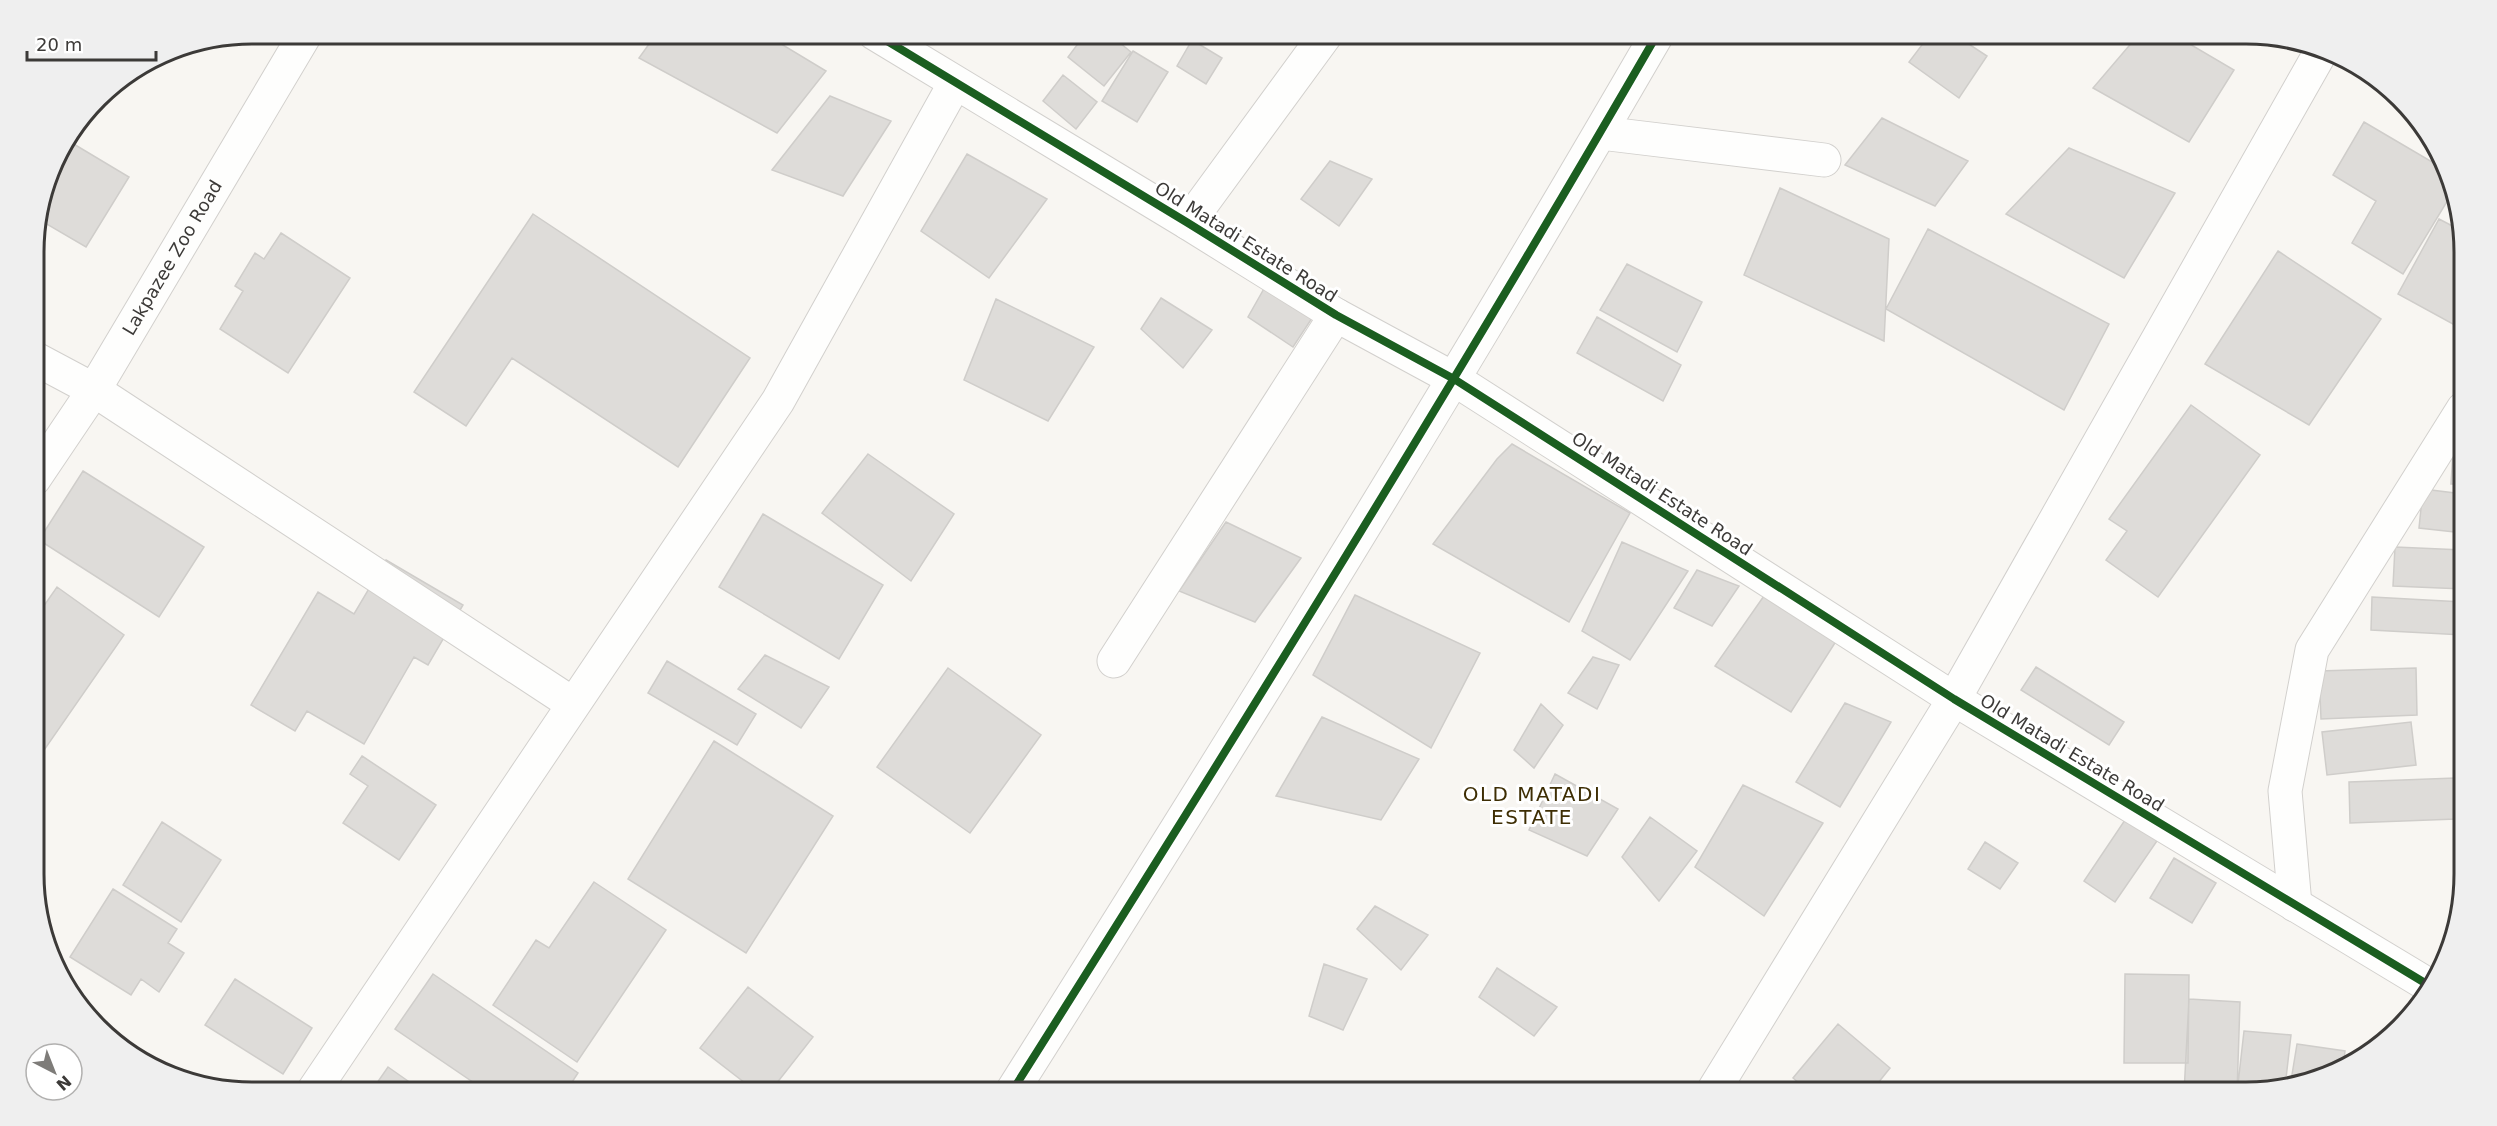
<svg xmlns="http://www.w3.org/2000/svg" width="2497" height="1126" font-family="'DejaVu Sans',sans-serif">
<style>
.building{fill:#dedcd9;stroke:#cfcdca;stroke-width:1.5}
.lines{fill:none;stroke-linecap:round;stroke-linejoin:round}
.minor-casing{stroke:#d2d0cd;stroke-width:35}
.minor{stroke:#fefefd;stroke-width:33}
.cycleway-casing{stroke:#fff;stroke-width:11}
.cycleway{stroke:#1b5e20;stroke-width:8}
.labels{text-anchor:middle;stroke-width:6;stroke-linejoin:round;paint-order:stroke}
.street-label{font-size:18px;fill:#3c3a38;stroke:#fff}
.neighbourhood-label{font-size:20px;letter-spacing:1.5px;fill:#3e2e04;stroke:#fff}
.rim{fill:none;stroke:#3c3a38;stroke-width:3}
</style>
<rect width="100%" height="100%" fill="#f8f6f2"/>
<path class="building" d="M657 33H763L826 71 777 133 639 58Z
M1028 33H1045L1040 41Z
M1086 33H1117L1114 38 1131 52 1104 86 1068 57Z
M1931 33H1952L1987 56 1959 98 1909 62Z
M2140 33H2171L2234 70 2189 142 2093 88Z
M1192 40 1222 58 1206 84 1177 66Z
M1133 51 1168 72 1137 122 1102 101Z
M1063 75 1097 102 1076 129 1043 101Z
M830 96 891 121 843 196 772 170Z
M1882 118 1968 161 1935 206 1845 165Z
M2364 122 2439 166 2451 195 2403 274 2352 243 2376 201 2333 175Z
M67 140 129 177 86 247 38 219 55 155Z
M2069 148 2175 193 2124 278 2006 214Z
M967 154 1047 199 989 278 921 231Z
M1330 161 1372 179 1339 226 1301 199Z
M1780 188 1889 239 1884 341 1744 275Z
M533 214 750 358 678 467 512 358 466 426 414 392Z
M2439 219 2462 231V329L2398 294Z
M1928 229 2109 324 2064 410 1886 309Z
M281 233 350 278 288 373 220 329 243 291 235 286 255 253 264 259Z
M2278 251 2381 319 2309 425 2205 364Z
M1627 264 1702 302 1677 352 1600 310Z
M1270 278 1318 309 1293 347 1248 317Z
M1161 298 1212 330 1183 368 1141 329Z
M996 299 1094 347 1048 421 964 380Z
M1597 317 1681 365 1663 401 1577 353Z
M2191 405 2260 455 2158 597 2106 560 2127 531 2109 519Z
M1512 444 1630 513 1569 622 1433 544 1497 459Z
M2453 452 2463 453V484H2451Z
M868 454 954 514 911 581 822 513Z
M83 471 204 547 159 617 39 540Z
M2423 489 2463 494V533L2419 528Z
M763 514 883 585 839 659 719 587Z
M1226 522 1301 558 1255 622 1179 591Z
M1622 542 1688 571 1630 660 1582 631Z
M2395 547 2463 550V589L2393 586Z
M386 560 463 605 428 665 414 657 364 744 307 711 295 731 251 705 318 592 354 614Z
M1697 570 1739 586 1712 626 1674 608Z
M57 587 124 635 40 756 35 752 34 620Z
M1766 593 1840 635 1791 712 1715 666Z
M1355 595 1480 653 1431 748 1313 675Z
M2372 597 2463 602V635L2371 630Z
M765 655 829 687 801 728 738 689Z
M1593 657 1619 665 1597 709 1568 693Z
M667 661 756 714 737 745 648 693Z
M2036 667 2124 722 2109 745 2021 690Z
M948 668 1041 735 970 833 877 767Z
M2416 668 2417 715 2321 719 2319 671Z
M1845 703 1891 722 1840 807 1796 782Z
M1541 704 1563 725 1534 768 1514 750Z
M1322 717 1419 759 1381 820 1276 796Z
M2411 722 2416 765 2327 775 2322 732Z
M714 741 833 816 746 953 628 879Z
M362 756 436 805 399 860 343 823 368 786 350 774Z
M1555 774 1618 809 1587 856 1529 830Z
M2455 778 2456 819 2350 823 2349 782Z
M1743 785 1823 823 1764 916 1695 867Z
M1650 817 1697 851 1659 901 1622 857Z
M2127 817 2159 838 2115 902 2084 881Z
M162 822 221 860 181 922 123 885Z
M2464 833V855L2459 854Z
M1985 842 2018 863 2000 889 1968 869Z
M2174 858 2216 883 2192 923 2150 898Z
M594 882 666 930 577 1062 493 1005 536 940 549 948Z
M113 889 177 929 168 943 184 953 159 992 141 979 131 995 70 957Z
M1375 906 1428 935 1401 970 1357 929Z
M1324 964 1367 979 1343 1030 1309 1016Z
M1497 968 1557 1007 1534 1036 1479 997Z
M433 974 578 1073 565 1093H489L395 1029Z
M2125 974 2189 975 2188 1063H2124Z
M235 979 312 1028 283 1074 205 1025Z
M748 987 813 1037 769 1093H758L700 1048Z
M2189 999 2240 1002 2237 1093H2184Z
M1838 1024 1890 1068 1870 1093H1811L1793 1078Z
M2244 1031 2291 1035 2285 1087 2260 1093H2237Z
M2297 1044 2345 1051 2343 1068 2316 1081 2290 1087Z
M388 1067 425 1093H370Z"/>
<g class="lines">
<g class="minor-casing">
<g id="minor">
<path d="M874 33 1188 223 1336 315 1454 379 1954 699 2430 986"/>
<path d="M1601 133 1824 160"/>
<path d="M1188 223 1327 33"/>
<path d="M34 358 94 390 573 704"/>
<path id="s1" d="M34 479 94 390 306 33"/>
<path d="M1114 661 1336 315"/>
<path d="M2295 905 2285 791 2312 650 2463 409"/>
<path d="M312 1093 778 401 955 83"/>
<path d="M1011 1093C1232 743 1451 391 1658 33"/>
<path d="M1712 1093 1954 699 2323 48"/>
</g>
</g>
<use href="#minor" class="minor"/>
<g class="cycleway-casing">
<path id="cycleway" d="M874 33 1188 223 1336 315 1454 379 1954 699 2430 986
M1011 1093C1232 743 1451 391 1658 33"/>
</g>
<use href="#cycleway" class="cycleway"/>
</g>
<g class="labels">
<g class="street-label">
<text transform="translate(1246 242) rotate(32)" y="6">Old Matadi Estate Road</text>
<text dy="6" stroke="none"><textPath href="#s1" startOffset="261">Lakpazee Zoo Road</textPath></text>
<text transform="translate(1662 494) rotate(33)" y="6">Old Matadi Estate Road</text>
<text transform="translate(2072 753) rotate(31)" y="6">Old Matadi Estate Road</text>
</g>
<g class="neighbourhood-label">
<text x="1532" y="801">OLD MATADI<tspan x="1532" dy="23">ESTATE</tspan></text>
</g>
</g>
<path d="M0 0H2497V1126H0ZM252 44H2246A208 208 0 0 1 2454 252V874A208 208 0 0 1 2246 1082H252A208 208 0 0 1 44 874V252A208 208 0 0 1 252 44Z" fill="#efefef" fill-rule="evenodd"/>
<path class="rim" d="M252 44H2246A208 208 0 0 1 2454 252V874A208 208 0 0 1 2246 1082H252A208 208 0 0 1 44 874V252A208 208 0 0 1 252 44Z"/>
<g transform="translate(54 1072) rotate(138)"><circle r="28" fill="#ffffff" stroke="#b1b0af" stroke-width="1.5"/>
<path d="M0-4.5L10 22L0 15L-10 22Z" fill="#7e7c79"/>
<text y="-9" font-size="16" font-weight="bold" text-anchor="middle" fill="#3c3a38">N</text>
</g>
<path d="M27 51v9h129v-9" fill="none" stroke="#3c3a38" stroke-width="3"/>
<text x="36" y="51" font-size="18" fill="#3c3a38" stroke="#ffffff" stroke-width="4.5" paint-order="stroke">20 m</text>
</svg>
